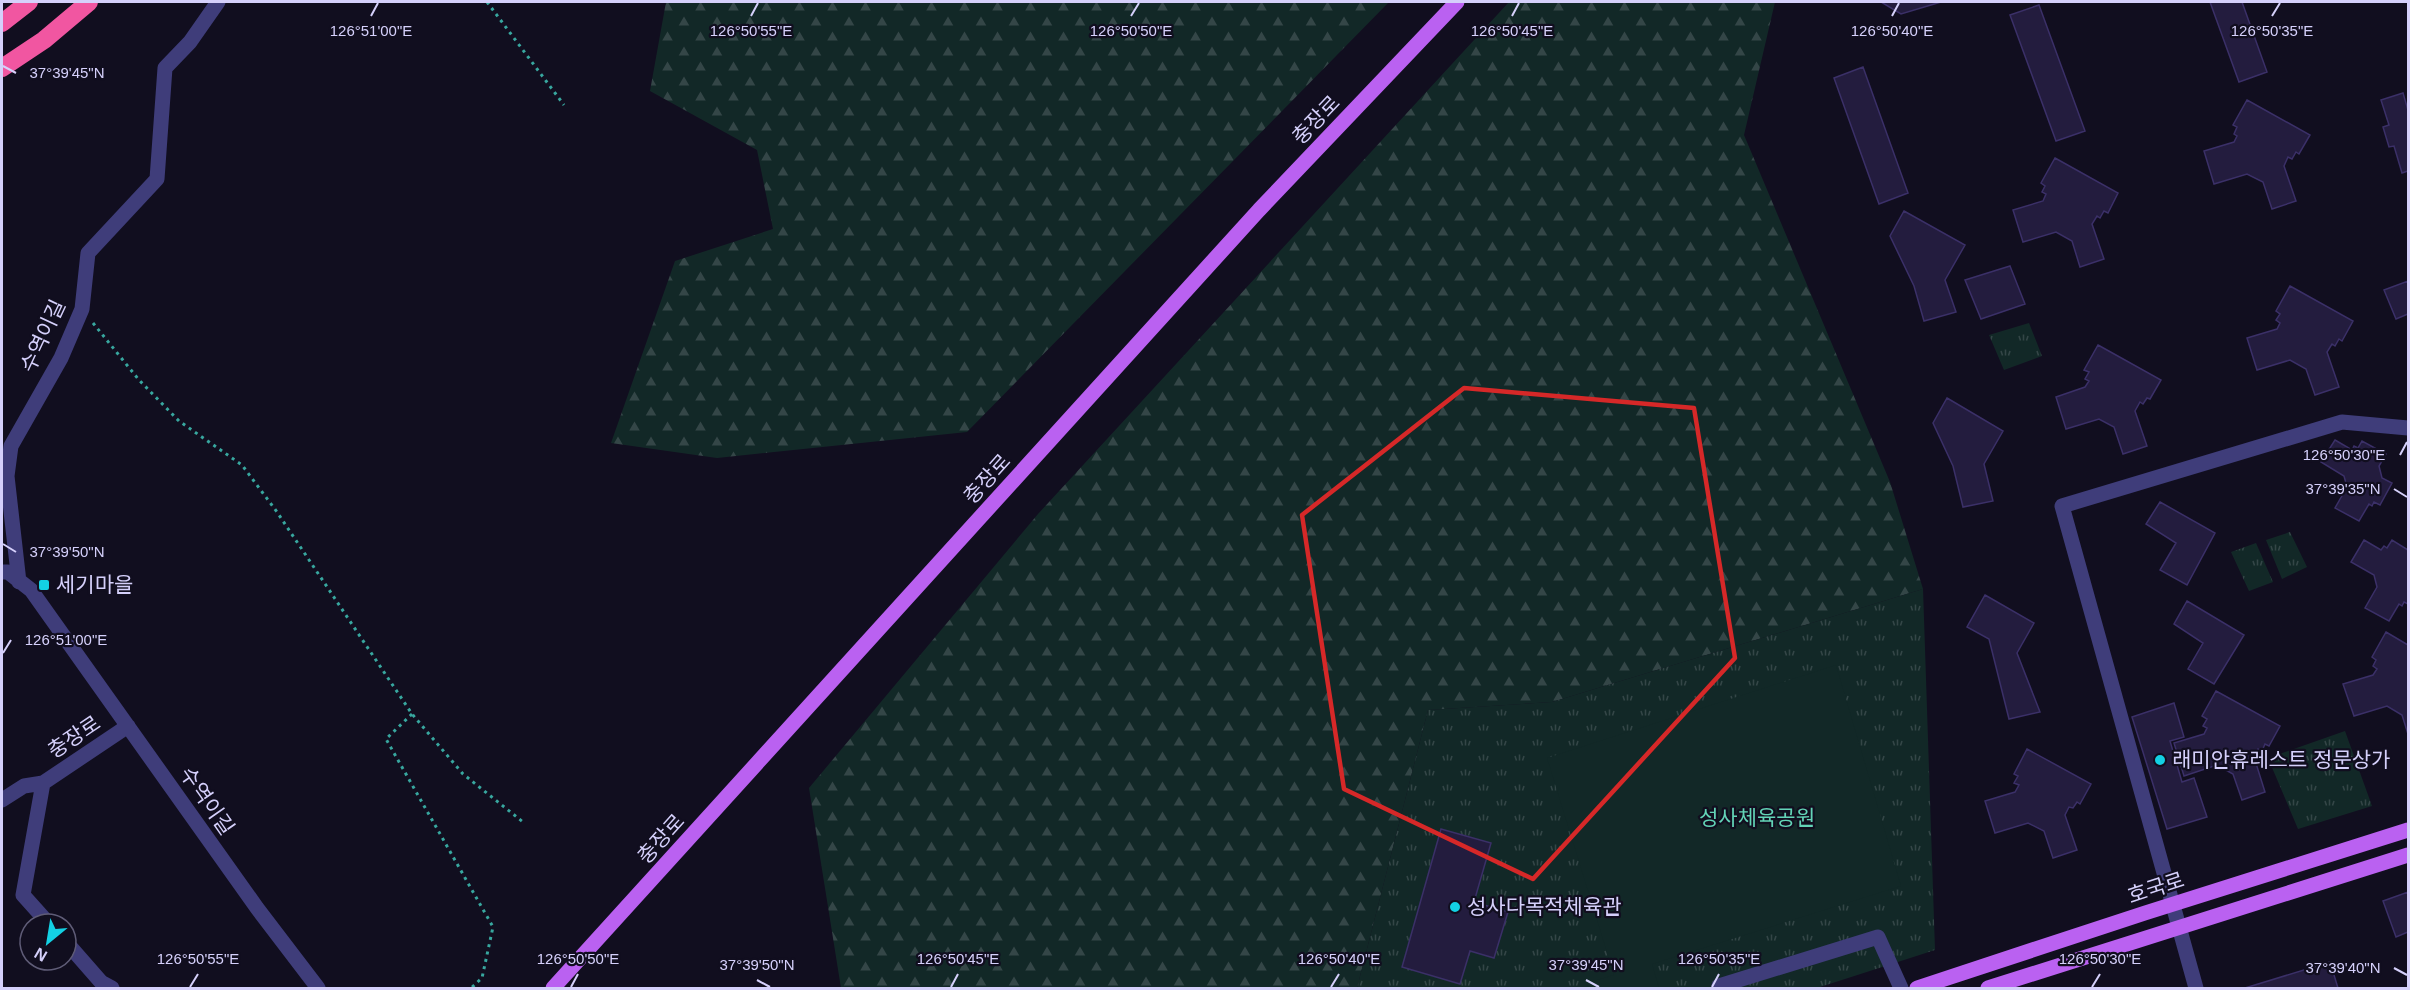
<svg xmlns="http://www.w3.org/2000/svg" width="2410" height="990" font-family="Helvetica,'Noto Sans KR',sans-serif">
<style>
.forest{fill:url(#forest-firs)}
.park{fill:url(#park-tufts)}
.garden{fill:#122827}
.building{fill:#231c3e;stroke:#3b3068;stroke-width:1.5}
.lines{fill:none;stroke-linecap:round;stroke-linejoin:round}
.path{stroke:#38a79f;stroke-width:3;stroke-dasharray:3 4.5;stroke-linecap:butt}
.minor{stroke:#3f3d7a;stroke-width:15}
.major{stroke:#ba61f1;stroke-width:15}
.highway{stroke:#f156a1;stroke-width:18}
.marked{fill:none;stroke:#d62828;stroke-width:4.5;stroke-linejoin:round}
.ticks{fill:none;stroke:#d5d0fb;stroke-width:2}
.poi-dot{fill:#13d1e4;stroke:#110e1f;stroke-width:2}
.labels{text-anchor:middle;stroke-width:4.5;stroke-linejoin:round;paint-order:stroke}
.street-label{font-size:21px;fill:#d5d0fb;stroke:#110e1f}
.poi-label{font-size:21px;fill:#d5d0fb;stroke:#110e1f;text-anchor:start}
.park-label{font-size:21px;fill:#63d4b7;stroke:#110e1f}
.ticks-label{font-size:15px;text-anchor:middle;fill:#d5d0fb;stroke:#110e1f;stroke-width:4.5;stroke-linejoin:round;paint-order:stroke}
</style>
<defs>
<pattern id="forest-firs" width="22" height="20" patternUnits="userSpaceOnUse" patternTransform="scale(1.5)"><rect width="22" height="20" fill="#122827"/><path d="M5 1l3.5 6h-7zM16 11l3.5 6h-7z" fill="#344647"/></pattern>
<pattern id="park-tufts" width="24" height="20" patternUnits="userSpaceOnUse" patternTransform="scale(1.5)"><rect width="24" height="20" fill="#122827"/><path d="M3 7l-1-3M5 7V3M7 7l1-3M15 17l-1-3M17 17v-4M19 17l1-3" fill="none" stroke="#344647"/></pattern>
</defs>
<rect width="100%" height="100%" fill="#110e1f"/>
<path class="forest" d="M666 2H1389L967 432 717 458 611 443 675 261 773 229 757 150 650 91Z
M1509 2H1775L1744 135 1890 482 1923 589 1552 702 1428 710 1357 988H841L809 788 1038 514Z"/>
<path class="park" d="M2029 323 2042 356 2004 370 1989 335Z
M2290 532 2307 567 2282 579 2266 540Z
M2256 543 2273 582 2249 591 2231 552Z
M1923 589 1935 950 1817 988H1357L1428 710 1552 702Z
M2345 731 2372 806 2298 829 2268 758Z"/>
<path class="garden" d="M1836 665 1901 886 1652 964 1659 988H1589L1587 983 1614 975 1547 758Z"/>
<path class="building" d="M1881 2H1941L1901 14Z
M2210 2H2242L2267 72 2239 82Z
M2039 5 2085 131 2056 141 2010 15Z
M1863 67 1908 193 1879 204 1834 78Z
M2403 93 2408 110V171L2402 173 2394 146 2389 147 2383 127 2389 125 2381 100Z
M2247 100 2310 135 2299 154 2296 152 2292 159 2288 157 2284 166 2296 201 2272 209 2263 182 2247 174 2214 184 2204 151 2234 142 2237 136 2234 134 2237 127 2233 125Z
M2055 158 2118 193 2108 213 2104 211 2100 218 2097 216 2092 224 2104 259 2080 267 2072 241 2056 232 2023 242 2013 210 2043 201 2046 194 2042 192 2045 186 2041 183Z
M1904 211 1965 245 1945 280 1956 312 1924 321 1914 286 1890 236Z
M2010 266 2025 304 1981 319 1965 280Z
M2408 281V314L2396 319 2384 290Z
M2290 286 2353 321 2342 341 2339 339 2335 346 2332 344 2327 352 2339 387 2315 395 2306 369 2290 360 2257 370 2247 338 2277 329 2280 323 2276 320 2280 314 2276 311Z
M2098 345 2161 380 2150 399 2147 398 2143 404 2140 402 2135 411 2147 446 2123 454 2114 427 2099 419 2066 429 2056 397 2085 387 2089 381 2085 379 2089 372 2084 370Z
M1947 398 2003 431 1984 464 1993 501 1963 507 1953 466 1933 423Z
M2335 440 2352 450 2354 446 2358 448 2362 441 2386 454 2379 466 2382 478 2392 483 2380 505 2374 502 2372 506 2369 504 2359 521 2335 508 2347 487 2344 476 2321 462Z
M2160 502 2215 533 2187 585 2160 570 2176 543 2146 524Z
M2364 540 2381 550 2384 546 2387 548 2392 540 2408 550V604L2404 602 2402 606 2399 604 2389 621 2365 608 2377 587 2374 575 2351 562Z
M1985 595 2034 623 2017 653 2040 712 2009 719 1989 639 1967 627Z
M2187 601 2244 635 2214 684 2188 669 2203 643 2174 624Z
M2386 632 2408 645V734L2402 715 2387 706 2354 716 2343 684 2373 675 2377 669 2373 666 2376 660 2372 657Z
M2216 691 2280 726 2269 746 2265 744 2262 751 2258 749 2254 757 2265 792 2242 800 2233 774 2217 765 2184 776 2174 743 2204 734 2207 728 2203 726 2207 719 2202 716Z
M2174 703 2184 737 2170 741 2182 782 2194 778 2207 817 2167 829 2132 717Z
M2027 749 2091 784 2080 804 2077 802 2073 808 2069 807 2065 815 2077 850 2053 858 2044 831 2028 823 1995 833 1985 801 2015 792 2019 785 2014 783 2018 776 2014 774Z
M1441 829 1491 843 1474 902 1508 912 1494 958 1470 951 1460 984 1402 967Z
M2408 892V932L2396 937 2383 901Z
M2330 962 2338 988H2245Z"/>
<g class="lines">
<path class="path" d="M487 2 564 105
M93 323 139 380 179 421 242 465 277 512 412 714 463 774 523 822
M412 714 386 739 493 927 482 978 471 988"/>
<path class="minor" d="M2 572H8L31 590 257 908 318 988
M19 582 7 476 11 446 61 358 82 309 88 253 157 179 165 68 190 42 218 2
M43 783 23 895 49 924
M2 800 24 786 43 783 128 726
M66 942 101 982 112 988
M1719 986 1878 937 1901 988
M2196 988 2062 506 2342 422 2408 428"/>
<path class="major" d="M553 988 1259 210 1457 2
M1917 988 2145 913 2408 830
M1988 988 2408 855"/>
<path class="highway" d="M2 23 29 2
M2 68 44 40 89 2"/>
</g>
<path class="marked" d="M1464 388 1694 408 1735 658 1533 879 1344 789 1302 515Z"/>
<path class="ticks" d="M371 16 378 3M751 16 758 3M1131 16 1139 3M1512 16 1519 3M1892 16 1899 3M2272 16 2280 3M3 66 16 73M2400 455 2407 442M2394 489 2407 497M3 544 16 552M3 653 11 640M2394 968 2407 975M757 980 770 987M1586 980 1599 987M190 987 198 974M571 987 578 974M951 987 958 974M1331 987 1339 974M1712 987 1719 974M2092 987 2100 974"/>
<g class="poi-dot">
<rect x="38" y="579" width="12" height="12" rx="3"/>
<circle cx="2160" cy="760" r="6"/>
<circle cx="1455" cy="907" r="6"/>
</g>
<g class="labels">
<g class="street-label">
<text transform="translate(1316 120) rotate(-46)" y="7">충장로</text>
<text transform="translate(43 336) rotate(-65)" y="7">수역이길</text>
<text transform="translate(987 479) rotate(-48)" y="7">충장로</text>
<text transform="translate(74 737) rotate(-34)" y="7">충장로</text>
<text transform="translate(207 801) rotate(55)" y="7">수역이길</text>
<text transform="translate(661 839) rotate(-48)" y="7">충장로</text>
<text transform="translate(2156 888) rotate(-18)" y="7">호국로</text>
</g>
<g class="poi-label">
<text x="56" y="592">세기마을</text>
<text x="2172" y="767">래미안휴레스트 정문상가</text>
<text x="1467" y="914">성사다목적체육관</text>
</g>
<g class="park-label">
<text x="1757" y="825">성사체육공원</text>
</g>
</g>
<g class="ticks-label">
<text x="371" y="36">126°51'00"E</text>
<text x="751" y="36">126°50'55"E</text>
<text x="1131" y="36">126°50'50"E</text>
<text x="1512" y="36">126°50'45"E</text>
<text x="1892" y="36">126°50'40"E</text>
<text x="2272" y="36">126°50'35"E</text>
<text x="67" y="78">37°39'45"N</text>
<text x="2344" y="460">126°50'30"E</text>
<text x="2343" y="494">37°39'35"N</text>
<text x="67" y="557">37°39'50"N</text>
<text x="66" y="645">126°51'00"E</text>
<text x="198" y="964">126°50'55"E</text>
<text x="578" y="964">126°50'50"E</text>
<text x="958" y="964">126°50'45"E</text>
<text x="1339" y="964">126°50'40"E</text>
<text x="1719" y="964">126°50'35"E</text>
<text x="2100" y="964">126°50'30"E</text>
<text x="757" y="970">37°39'50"N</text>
<text x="1586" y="970">37°39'45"N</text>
<text x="2343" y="973">37°39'40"N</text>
</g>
<rect width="2410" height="990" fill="none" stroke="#d5d0fb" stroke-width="6"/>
<g transform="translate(48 942) rotate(210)"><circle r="28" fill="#110e1f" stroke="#5f5c77" stroke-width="1.5"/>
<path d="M0-4.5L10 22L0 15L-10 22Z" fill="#13d1e4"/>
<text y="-9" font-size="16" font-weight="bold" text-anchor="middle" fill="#d5d0fb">N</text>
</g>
</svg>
